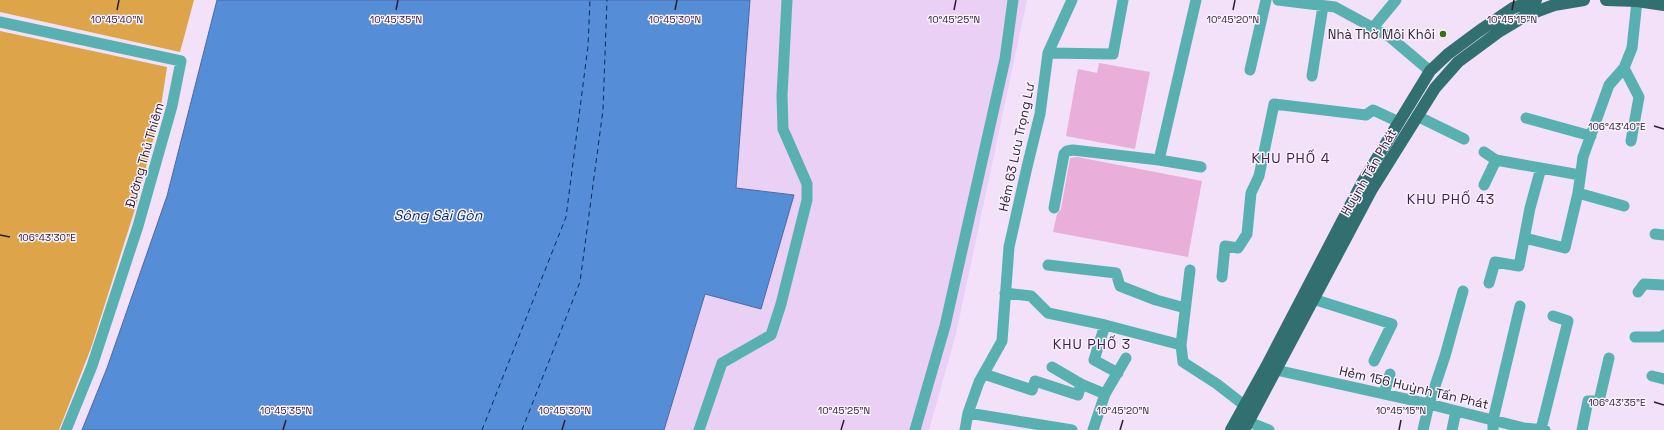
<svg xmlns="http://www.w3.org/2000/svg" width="1664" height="430" font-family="'Space Grotesk',sans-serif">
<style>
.built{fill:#ebd0f6}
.forest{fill:#dda449}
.water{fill:#558dd6;stroke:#496ba5}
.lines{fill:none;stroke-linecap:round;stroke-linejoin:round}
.ferry{stroke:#062d5c;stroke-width:1;stroke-dasharray:5 4;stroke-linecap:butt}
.building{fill:#eaaeda}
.minor{stroke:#59b0b1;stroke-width:11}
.major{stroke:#326f70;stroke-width:12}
.ticks{fill:none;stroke:#2d1d33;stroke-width:1.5}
.poi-dot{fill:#377307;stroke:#faf2fe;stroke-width:1.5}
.labels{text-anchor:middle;stroke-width:3;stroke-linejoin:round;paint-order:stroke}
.poi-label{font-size:13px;fill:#2d1d33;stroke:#faf2fe;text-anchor:end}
.street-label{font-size:13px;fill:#2d1d33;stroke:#faf2fe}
.neighbourhood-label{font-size:14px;letter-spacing:1px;fill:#3f1d4c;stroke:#faf2fe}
.water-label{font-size:14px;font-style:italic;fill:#062d5c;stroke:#faf2fe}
.ticks-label{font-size:10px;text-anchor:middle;fill:#2d1d33;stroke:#faf2fe;stroke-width:3;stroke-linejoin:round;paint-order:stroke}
</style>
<rect width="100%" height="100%" fill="#f2e1f9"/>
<path class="built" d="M750 0H1027L956 334 929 430H664L705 294 794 196 736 188Z"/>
<path class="forest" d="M0 0H194L180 52 0 12Z
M0 31 167 67 160 113 136 206 91 348 59 430H0Z"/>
<path class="water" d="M217 0H750L736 188 794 195 761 309 705 294 664 430H82L107 368 167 196Z"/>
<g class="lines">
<path class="ferry" d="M482 430 566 217 588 46 590 0
M522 430 580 282 603 110 607 0"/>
</g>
<path class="building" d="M1099 63 1150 72 1135 149 1066 136 1078 69 1097 73Z
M1077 157 1202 181 1188 257 1053 232 1057 214 1061 209 1070 158Z"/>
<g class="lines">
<path class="minor" d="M1278 0 1335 7 1390 37 1430 71
M0 22 181 61 172 106 138 226 92 366 66 430
M1372 29 1396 0
M1048 53 1072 0
M1624 68 1639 97 1631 141
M1250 70 1266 0
M1312 76 1323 6
M1417 116 1464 139
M1526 118 1591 136
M1484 152 1496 160
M1159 160 1196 0
M1484 185 1496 160 1580 175
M1578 193 1624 206
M1054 208 1064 154 1067 151 1073 150 1159 160 1201 167
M1655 234 1664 235
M1525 238 1565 248 1578 193 1583 157 1609 85 1624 68 1632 48 1637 1
M1048 265 1116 273 1120 286 1156 300 1185 308
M1222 277 1225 246 1238 248 1247 234 1251 193 1259 176 1274 104 1366 115 1373 110 1399 122
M1489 283 1495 262 1519 266 1530 208 1541 168
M1638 292 1644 284 1664 285
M1005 293 1031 296 1048 313 1105 325 1181 345 1183 362 1217 384 1244 405
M1313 299 1392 324 1374 361
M1105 325 1094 360 1118 373
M1635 337H1663L1664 335
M1181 345 1190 270
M1052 367 1081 384
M1276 370 1429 404 1524 428 1545 430
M984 374 1032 390 1035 381 1078 395 1081 384 1105 394
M1652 376 1664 379
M1384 394 1390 374
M968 413 1072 430
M1249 422 1269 430
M1541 429 1568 321 1553 316
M699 430 722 363 771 335 781 304 807 200V184L783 129 782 96 787 0
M915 430 945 326 1005 59 1013 0
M965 430 968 413 979 382 1002 341 1009 247 1027 167 1040 114 1048 53 1113 54 1123 0
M1093 430 1105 394 1126 358
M1423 430 1429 404 1445 356 1463 291
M1452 430 1456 411
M1493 430V420L1520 306
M1582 430 1588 401H1599L1609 358"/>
<path class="major" d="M1606 0 1637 1 1664 5
M1231 430 1266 367 1363 181 1430 71 1448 54 1479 31 1513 8 1536 0
M1244 430 1372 189 1435 88 1458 62 1500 31 1527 15 1554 5 1584 0"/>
</g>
<path class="ticks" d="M117 10 119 0M396 10 398 0M675 10 677 0M954 10 956 0M1233 10 1235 0M1512 10 1514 0M1654 126 1664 129M0 235 10 237M1654 402 1664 405M283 430 286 420M562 430 565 420M841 430 844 420M1120 430 1123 420M1399 430 1401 420"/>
<circle class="poi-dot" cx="1443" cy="34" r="4"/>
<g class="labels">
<g class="poi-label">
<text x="1435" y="39">Nhà Thờ Môi Khôi</text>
</g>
<g class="street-label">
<text transform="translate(1016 147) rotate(-78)" y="5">Hẻm 63 Lưu Trọng Lư</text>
<text transform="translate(144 155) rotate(-74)" y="5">Đường Thủ Thiêm</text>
<text transform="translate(1368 172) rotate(-60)" y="5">Huỳnh Tấn Phát</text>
<text transform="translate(1414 387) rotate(13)" y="5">Hẻm 156 Huỳnh Tấn Phát</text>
</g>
<g class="neighbourhood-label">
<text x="1291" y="163">KHU PHỐ 4</text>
<text x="1451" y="204">KHU PHỐ 43</text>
<text x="1092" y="349">KHU PHỐ 3</text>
</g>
<g class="water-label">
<text x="438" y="220">Sông Sài Gòn</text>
</g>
</g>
<g class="ticks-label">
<text x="117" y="23">10°45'40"N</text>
<text x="396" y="23">10°45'35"N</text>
<text x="675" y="23">10°45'30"N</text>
<text x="954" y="23">10°45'25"N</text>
<text x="1233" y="23">10°45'20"N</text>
<text x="1512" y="23">10°45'15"N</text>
<text x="1617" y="130">106°43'40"E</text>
<text x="47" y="241">106°43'30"E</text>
<text x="1617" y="406">106°43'35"E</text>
<text x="286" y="414">10°45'35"N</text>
<text x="565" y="414">10°45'30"N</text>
<text x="844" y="414">10°45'25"N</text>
<text x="1123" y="414">10°45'20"N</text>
<text x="1401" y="414">10°45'15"N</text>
</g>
</svg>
